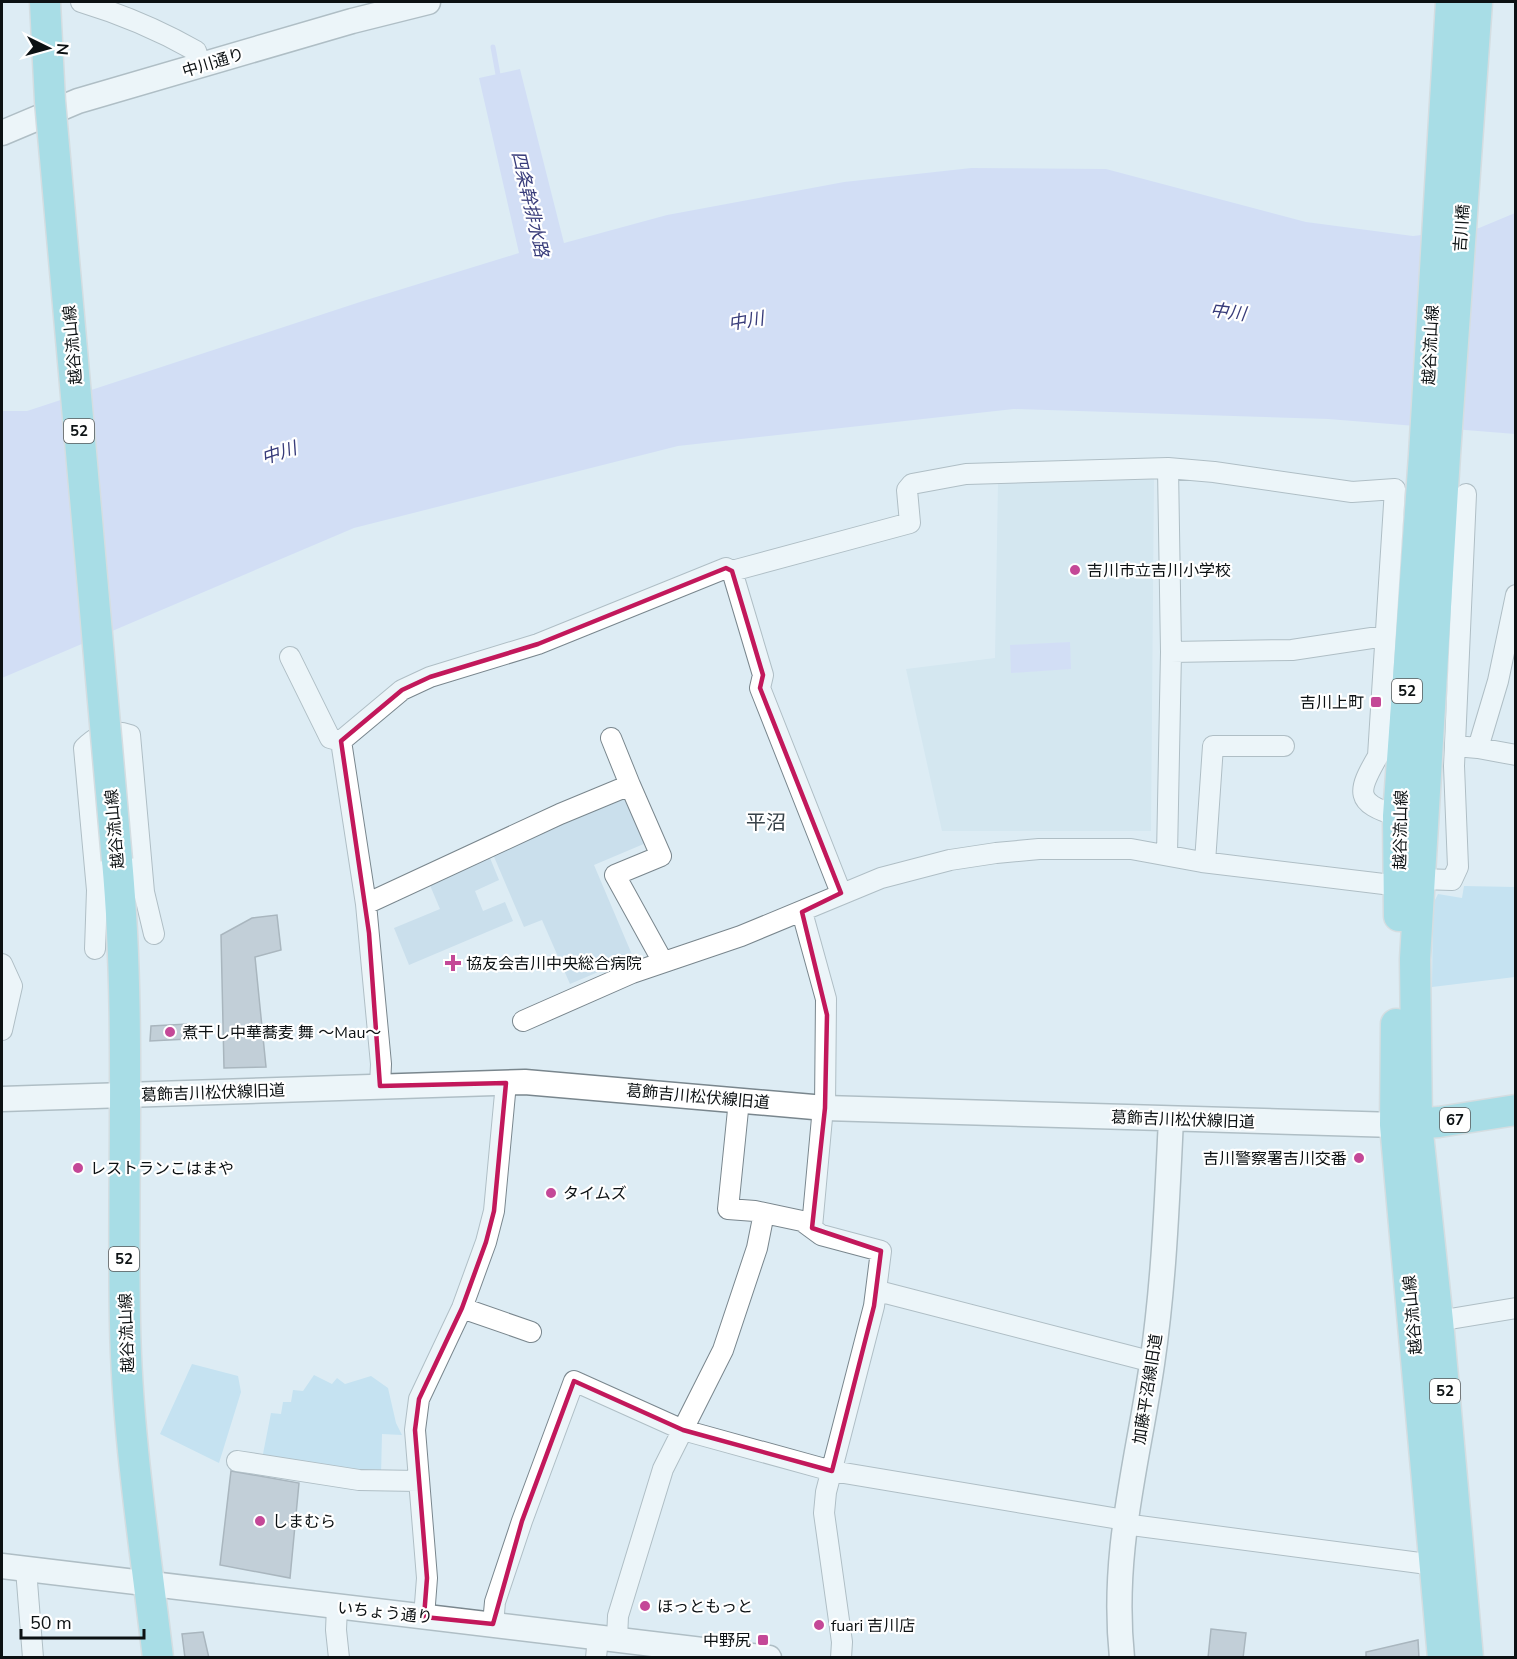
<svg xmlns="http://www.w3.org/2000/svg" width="1517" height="1659" font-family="'Nunito Sans','Noto Sans JP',sans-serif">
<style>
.built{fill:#cadfec}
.green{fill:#a9d5ed}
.water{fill:#c6cdf7}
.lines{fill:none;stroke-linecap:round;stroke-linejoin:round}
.stream{stroke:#c6cdf7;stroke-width:5}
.building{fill:#a3acb7;stroke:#6b737d;stroke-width:1.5}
.minor-casing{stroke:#79868d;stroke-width:22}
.tertiary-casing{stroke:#79868d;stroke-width:27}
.primary-casing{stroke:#cacbcb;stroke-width:33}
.minor{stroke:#fff;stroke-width:20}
.tertiary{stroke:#fff;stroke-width:24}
.primary{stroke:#68cad6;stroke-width:30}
.primary-bridge-casing{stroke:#cacbcb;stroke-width:33;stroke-linecap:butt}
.primary-bridge{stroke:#68cad6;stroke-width:30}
.marked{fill:none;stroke:#c2185b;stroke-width:4.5;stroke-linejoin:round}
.poi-dot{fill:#c44897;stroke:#fff;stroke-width:2}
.labels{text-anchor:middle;stroke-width:4.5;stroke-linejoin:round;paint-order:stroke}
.shield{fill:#fff;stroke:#55585a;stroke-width:1.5}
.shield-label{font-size:15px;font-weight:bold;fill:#0c1113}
.street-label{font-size:16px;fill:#0c1113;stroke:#fff}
.poi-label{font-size:16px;fill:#0c1113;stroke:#fff;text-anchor:start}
.water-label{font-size:18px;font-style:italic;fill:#383c7a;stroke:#fff}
.quarter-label{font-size:20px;fill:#374249;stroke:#fff}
</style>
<rect width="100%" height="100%" fill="#ddecf4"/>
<path class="built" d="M1154 477 1151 831H942L906 669 995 658 998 482Z
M626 795 646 843 594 865 633 957 570 984 542 920 524 927 492 852Z
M490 858 499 880 475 891 483 911 505 902 513 921 409 965 394 928 440 909 429 883Z"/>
<path class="green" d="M1464 886 1515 887V977L1432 987 1433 904 1438 894 1462 898Z
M192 1364 238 1376 241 1392 219 1463 160 1434Z
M314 1375 332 1384 337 1378 345 1384 371 1376 388 1388 396 1423 402 1435 382 1434 381 1476 262 1459 271 1413 281 1414 283 1402H291L293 1390 303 1391Z"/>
<path class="water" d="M520 69 564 243 667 215 844 182 971 168 1106 169 1306 222 1413 236 1479 228 1515 213V434L1328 419 1014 409 678 446 354 528 2 678V411H27L363 301 519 253 479 78Z
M1070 642 1071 669 1011 673 1010 645Z"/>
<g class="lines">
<path class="stream" d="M493 47 499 80"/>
</g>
<path class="building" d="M277 915 281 950 255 957 266 1067 224 1068 221 935 252 918Z
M188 1024V1039L150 1041 151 1026Z
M231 1471 299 1483 290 1578 220 1565Z
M1211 1629 1246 1633 1243 1658H1208Z
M203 1632 209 1658H185L182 1634Z
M1418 1640 1419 1658H1366V1652Z"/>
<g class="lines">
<g class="minor-casing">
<path id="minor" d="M81 2C121 14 159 30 196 51L201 66
M732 571 763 675 760 688 841 893
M1171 652 1292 650 1385 636
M290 657 330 738 341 741
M1455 746 1478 748 1498 681 1516 595
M1478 748 1516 755
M630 785 661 856 615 875 663 962
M1167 855 1171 652 1168 468
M1205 862 1213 746H1284
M1420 879 1452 880 1458 867 1454 766 1466 494
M366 904 560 814 630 785 611 738
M802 912 826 999 825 1108
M95 949 97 890 84 748C97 735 112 728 130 735L144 892 154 934
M2 964 12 986 2 1030
M523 1021 632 973 741 936 881 878 950 860 996 853 1039 849H1131L1202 862 1400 886
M380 1086 381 1064 366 904 341 741 402 690 430 677 538 644 726 568 732 571 910 523 907 490 912 484 966 474 1168 468 1214 472 1352 492 1395 489 1378 756C1357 792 1354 803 1398 816
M739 1100 728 1209 755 1211 802 1221 821 1235 881 1251 874 1306 826 1492 824 1513 842 1642 841 1658
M812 1227 823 1107
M878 1291 1153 1362
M462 1308 531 1332
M1438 1321 1516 1308
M237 1461 359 1480 419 1481
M1124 1524 1435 1565
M26 1569 33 1658
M337 1607 336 1630 339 1658
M424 1617 427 1578 415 1430 419 1399 462 1308 486 1242 494 1211 506 1083
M493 1624 495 1602 522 1521 574 1381 683 1430 832 1471 1125 1520
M617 1639 618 1616 663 1469 723 1350 757 1248 764 1213
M596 1658 598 1637"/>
</g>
<g class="tertiary-casing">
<path id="tertiary" d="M2 133 78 101 352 21 428 2
M2 1099 525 1082 825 1108 1395 1125
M2 1566 769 1658
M1122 1658C1111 1553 1137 1466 1152 1364 1164 1283 1167 1201 1171 1119"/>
</g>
<g class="primary-casing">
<path id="primary" d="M117 860C131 1013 122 1169 125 1323 127 1435 145 1547 158 1658
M1399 916 1398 816 1424 455 1451 2
M1396 1024 1395 1125 1443 1658
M1397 1125 1439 1122 1516 1110
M1468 1658 1438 1321 1417 1124 1415 959 1445 455 1477 2"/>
</g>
<use href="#minor" class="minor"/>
<use href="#tertiary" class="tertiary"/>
<use href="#primary" class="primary"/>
<g class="primary-bridge-casing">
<path id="primary-bridge" d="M45 2 50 101 117 860"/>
</g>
<use href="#primary-bridge" class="primary-bridge"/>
</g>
<path d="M0 0H1517V1659H0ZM726 568 732 571 763 675 760 688 841 893 802 912 827 1015 825 1108 812 1228 881 1251 874 1306 832 1471 683 1430 574 1381 522 1521 493 1624 424 1617 427 1578 415 1430 419 1399 462 1308 486 1242 494 1211 506 1083 380 1086 369 933 341 741 402 690 430 677 538 644Z" fill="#ddecf4" fill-opacity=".55" fill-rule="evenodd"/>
<path class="marked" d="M726 568 732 571 763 675 760 688 841 893 802 912 827 1015 825 1108 812 1228 881 1251 874 1306 832 1471 683 1430 574 1381 522 1521 493 1624 424 1617 427 1578 415 1430 419 1399 462 1308 486 1242 494 1211 506 1083 380 1086 369 933 341 741 402 690 430 677 538 644Z"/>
<g class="poi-dot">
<circle cx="1075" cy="570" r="6"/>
<rect x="1370" y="696" width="12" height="12" rx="3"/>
<path d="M450 954h6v6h6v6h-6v6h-6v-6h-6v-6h6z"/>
<circle cx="170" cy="1032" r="6"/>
<circle cx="1359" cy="1158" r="6"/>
<circle cx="78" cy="1168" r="6"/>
<circle cx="551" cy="1193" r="6"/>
<circle cx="260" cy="1521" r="6"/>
<circle cx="645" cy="1606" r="6"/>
<circle cx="819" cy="1625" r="6"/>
<rect x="757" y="1634" width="12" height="12" rx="3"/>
</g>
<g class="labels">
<g class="shield">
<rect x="64" y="419" width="30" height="24" rx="4.5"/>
<rect x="1392" y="679" width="30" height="24" rx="4.5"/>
<rect x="1440" y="1108" width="30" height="24" rx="4.5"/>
<rect x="109" y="1247" width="30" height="24" rx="4.5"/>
<rect x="1430" y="1379" width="30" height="24" rx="4.5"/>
</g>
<g class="shield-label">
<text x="79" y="436">52</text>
<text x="1407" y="696">52</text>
<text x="1455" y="1125">67</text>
<text x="124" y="1264">52</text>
<text x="1445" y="1396">52</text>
</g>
<g class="street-label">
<text transform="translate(213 62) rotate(-17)" y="6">中川通り</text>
<text transform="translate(1461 228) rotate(-86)" y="6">吉川橋</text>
<text transform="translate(72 345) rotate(-95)" y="6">越谷流山線</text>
<text transform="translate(1430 345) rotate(-87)" y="6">越谷流山線</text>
<text transform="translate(114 829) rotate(-95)" y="6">越谷流山線</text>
<text transform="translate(1400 830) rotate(-89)" y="6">越谷流山線</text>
<text transform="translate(213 1092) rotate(-2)" y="6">葛飾吉川松伏線旧道</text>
<text transform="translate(698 1096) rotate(5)" y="6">葛飾吉川松伏線旧道</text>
<text transform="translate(1183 1119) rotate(2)" y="6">葛飾吉川松伏線旧道</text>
<text transform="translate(1412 1315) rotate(-95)" y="6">越谷流山線</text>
<text transform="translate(126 1333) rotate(-92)" y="6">越谷流山線</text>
<text transform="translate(1147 1389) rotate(-81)" y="6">加藤平沼線旧道</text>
<text transform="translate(385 1612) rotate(6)" y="6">いちょう通り</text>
</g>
<g class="poi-label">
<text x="1087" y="576">吉川市立吉川小学校</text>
<text x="1364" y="708" text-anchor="end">吉川上町</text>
<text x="466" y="969">協友会吉川中央総合病院</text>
<text x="182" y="1038">煮干し中華蕎麦 舞 〜Mau〜</text>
<text x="1347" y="1164" text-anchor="end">吉川警察署吉川交番</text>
<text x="90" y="1174">レストランこはまや</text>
<text x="563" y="1199">タイムズ</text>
<text x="272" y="1527">しまむら</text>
<text x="657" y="1612">ほっともっと</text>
<text x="831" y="1631">fuari 吉川店</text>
<text x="751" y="1646" text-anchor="end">中野尻</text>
</g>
<g class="water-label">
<text transform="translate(530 204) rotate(77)" y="6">四条幹排水路</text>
<text transform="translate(1228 312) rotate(7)" y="6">中川</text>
<text transform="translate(746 321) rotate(-10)" y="6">中川</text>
<text transform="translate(279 453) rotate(-18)" y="6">中川</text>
</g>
<g class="quarter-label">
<text x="766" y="829">平沼</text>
</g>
</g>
<rect width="1517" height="1659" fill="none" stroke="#0c1113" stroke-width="6"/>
<g transform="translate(48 48) rotate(95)" stroke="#ffffff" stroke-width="4.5" paint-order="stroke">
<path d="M0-4.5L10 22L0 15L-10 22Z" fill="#0c1113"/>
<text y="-9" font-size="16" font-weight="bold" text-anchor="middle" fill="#0c1113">N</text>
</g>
<path d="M21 1629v9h123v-9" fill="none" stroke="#0c1113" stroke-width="3"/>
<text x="30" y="1629" font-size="18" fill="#0c1113" stroke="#ffffff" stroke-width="4.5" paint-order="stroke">50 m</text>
</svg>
